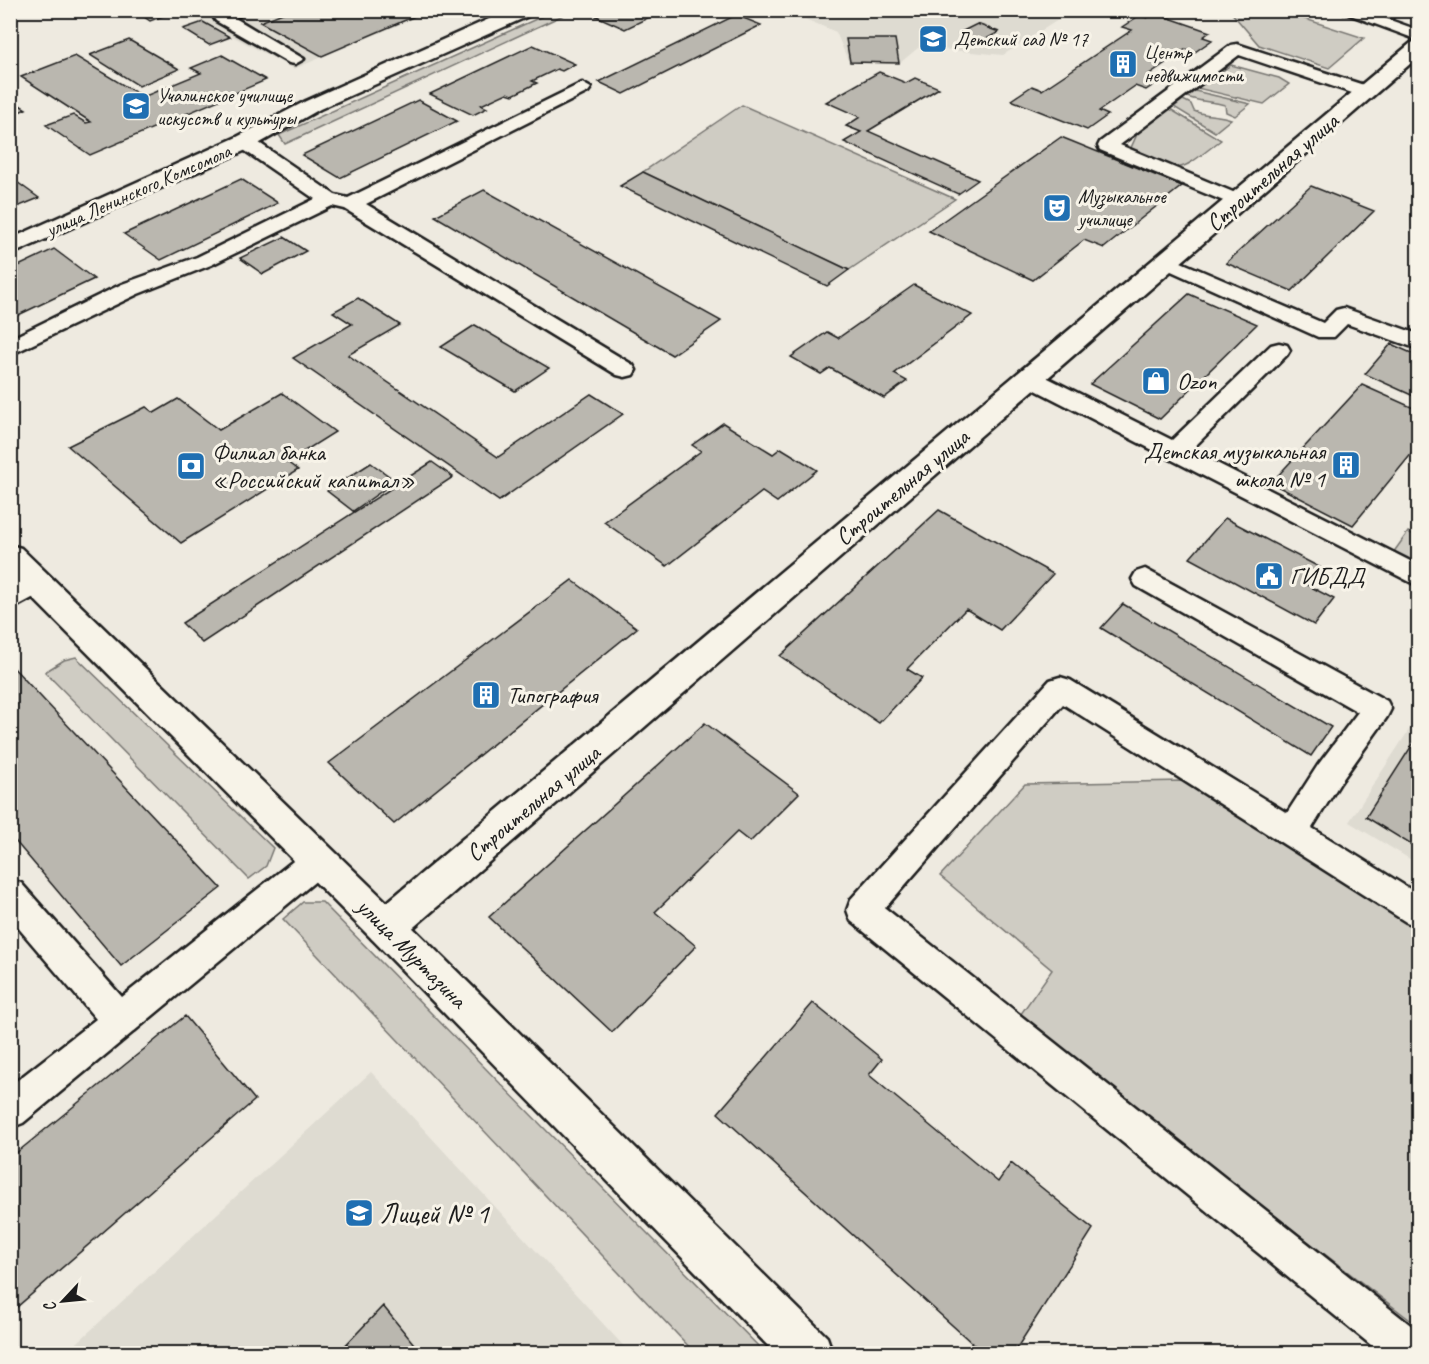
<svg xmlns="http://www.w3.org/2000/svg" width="1429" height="1364" font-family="Caveat,sans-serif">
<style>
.built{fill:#dedbd1}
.green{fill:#cfccc3;stroke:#767470;stroke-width:1.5}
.building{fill:#bab7af;stroke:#1c1c1c;stroke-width:1.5}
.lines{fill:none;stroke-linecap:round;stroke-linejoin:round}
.lane-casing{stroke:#1c1c1c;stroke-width:5}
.street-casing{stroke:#1c1c1c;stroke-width:5}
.secondary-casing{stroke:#1c1c1c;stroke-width:5}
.lane{fill:#f7f3e8;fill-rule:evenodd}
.street{fill:#f7f3e8;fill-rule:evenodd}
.secondary{fill:#f7f3e8;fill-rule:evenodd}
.labels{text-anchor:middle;stroke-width:6;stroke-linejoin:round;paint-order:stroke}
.far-poi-label{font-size:20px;fill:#1c1c1c;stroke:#f7f3e8;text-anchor:start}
.far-street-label{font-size:20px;fill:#1c1c1c;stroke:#f7f3e8}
.street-label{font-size:24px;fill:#1c1c1c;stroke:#f7f3e8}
.poi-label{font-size:24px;fill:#1c1c1c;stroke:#f7f3e8;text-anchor:start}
.near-poi-label{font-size:28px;fill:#1c1c1c;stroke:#f7f3e8;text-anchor:start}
</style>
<rect width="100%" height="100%" fill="#eeeae0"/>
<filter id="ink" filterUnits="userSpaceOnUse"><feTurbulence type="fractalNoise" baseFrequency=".0167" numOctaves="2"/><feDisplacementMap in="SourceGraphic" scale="12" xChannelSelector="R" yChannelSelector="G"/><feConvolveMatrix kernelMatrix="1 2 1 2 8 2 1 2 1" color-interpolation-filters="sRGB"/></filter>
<g filter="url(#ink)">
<path class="built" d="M185 11H431L294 69Z
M786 11H1072L1003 55 919 47 900 63H849L836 32Z
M1418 716V864L1349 822Z
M371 1072 630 1353 65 1354Z"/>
<path class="green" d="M554 11H572L285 144 279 135Z
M1230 11H1303L1296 16 1364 38 1329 68 1259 45Z
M1231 65 1279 78 1289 84 1264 104 1197 88Z
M1195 91 1250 104 1235 116 1226 112 1225 105C1211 101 1199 102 1187 97Z
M1183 100 1191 104 1194 111C1209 117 1218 114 1231 119L1215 132 1174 107Z
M742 105 955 199 849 270 643 172Z
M1170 109 1221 140C1175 175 1183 175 1130 150L1138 132Z
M1408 532 1418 537V566L1393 553Z
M76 657 273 848 266 866 249 879 45 672 64 660Z
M1184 781 1418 928V1326L1018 1018 1052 970 940 876 1025 784Z
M303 902H322L765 1353H695L283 919Z"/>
<path class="building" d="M134 10H172L174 12 150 21Z
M290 10H429L322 56 260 22Z
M608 10H652L658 13 625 29 596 16Z
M974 10H1003L992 17Z
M1361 10H1403L1392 20Z
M1155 13 1210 32 1203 37 1212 40 1195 52 1186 49 1148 75 1161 80 1146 90 1135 86 1099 111 1108 115 1087 130 1011 100 1032 86 1042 90 1132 30 1122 27 1140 15 1147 18Z
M736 15 761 25 624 94 599 82Z
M203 22 230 37 209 45 183 29Z
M977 24 999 32 981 42 959 33Z
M846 39H895L899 63 850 62Z
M129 40 179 69 139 86 90 55Z
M533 45 575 64 562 71 557 69 532 81 537 83 513 95 507 93 481 105 487 108 473 115 430 94Z
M222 55 266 80 90 155 46 125 73 115 86 123 91 122 21 77 75 56 143 97 201 73 191 68Z
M879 72 906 83 915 78 939 88 868 131 978 180 958 194 844 142 861 132 846 126 860 117 826 102Z
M10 99 26 109 10 116Z
M418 100 457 121 340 178 302 155Z
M1061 137 1182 186 1104 248 1084 240 1033 280 929 231Z
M643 172 849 270 827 286 620 186Z
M10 177 39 198 10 210Z
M241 179 278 203 161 260 124 234Z
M1311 186 1374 211 1292 291 1226 263Z
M484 190 721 321 672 355 435 216Z
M284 237 306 251 263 274 240 258Z
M54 249 94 279 10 319V270Z
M914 285 972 315 894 374 907 381 884 398 830 368 821 374 791 357 827 332 838 338Z
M1189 294 1257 324 1160 419 1090 384Z
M358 298 400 325 348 355 498 457 591 394 623 414 499 501 293 358 352 324 333 312Z
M475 325 549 368 515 391 441 347Z
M1391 344 1418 356V398L1365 374Z
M1362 385 1418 410V446L1353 525 1271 483Z
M282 393 335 432 287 462 298 470 181 543 68 446 146 407 154 413 178 399 219 430Z
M723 423 773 454 781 448 817 470 777 502 762 492 667 566 604 522 701 451 692 445Z
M432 462 453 477 202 643 182 623Z
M371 463 396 481 353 511 327 491Z
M939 510 1053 574 1000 630 966 609 907 669 922 678 879 723 780 656Z
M1225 518 1321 568 1307 585 1334 599 1314 625 1190 558Z
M572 580 637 628 394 824 329 763Z
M1123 604 1331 727 1311 756 1101 628Z
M10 664 221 888 121 966 10 835Z
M705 723 799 793 750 842 737 832 655 912 696 946 612 1032 489 917Z
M1418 736V849L1366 817Z
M813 1003 882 1059 869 1075 998 1182 1011 1163 1093 1229 1013 1354H984L718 1113Z
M185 1016 255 1100 10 1313V1158Z
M383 1306 422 1354H337Z"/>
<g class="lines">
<g class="lane-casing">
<path id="lane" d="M226 10H249L235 18 304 59 295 64 289 63 216 21 214 18Z
M1337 10H1362L1418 30V40Z
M1237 44 1373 88 1376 92 1367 97 1361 96 1239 55 1120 145 1245 197 1248 201 1238 207 1100 150 1098 146 1100 142 1231 45Z
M582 83 591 88 588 92 366 204 633 365 636 370 633 375 625 377 617 375 345 209 332 206 211 265 138 294 10 355V339L122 284 197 257 315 199 238 146 236 142 238 138H252L335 195 348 198Z
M1167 256 1323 323 1336 310 1344 308 1418 334V349L1347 324 1334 337H1318L1160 266 1157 262 1160 258Z
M1279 343 1287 345 1290 350 1287 355 1191 450 1418 565V586L1022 383 1019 378 1022 373 1030 371 1038 373 1172 440 1271 345Z
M1145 569 1387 701 1391 709 1387 717 1340 783 1312 828 1418 894V926L1406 922 1063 704 885 908 1418 1331V1354H1382L851 921 847 910 851 899 1050 680 1060 677 1070 680 1287 813 1318 765 1358 712 1136 586 1132 579 1136 572Z
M318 846 329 850 334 860 329 870 23 1123 10 1128V1086L96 1019 10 918V879L21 883 122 997 307 850Z"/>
</g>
<g class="street-casing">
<path id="street" d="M1418 41V57L400 939 386 945 372 939 367 927 372 915 1411 43Z
M36 570 47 574 51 582 47 590 10 610V583Z"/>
</g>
<g class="secondary-casing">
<path id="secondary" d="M509 10H535L533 14 320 109 253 147 10 255V239L237 137 306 101Z
M10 545 21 548 400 915 827 1337 833 1354H776L372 939 10 575Z"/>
</g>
<use href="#lane" class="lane"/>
<use href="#street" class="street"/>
<use href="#secondary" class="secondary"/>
</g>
</g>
<defs>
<g id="school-square" transform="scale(1.5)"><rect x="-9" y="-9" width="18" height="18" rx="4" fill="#1f6fb2" stroke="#f7f3e8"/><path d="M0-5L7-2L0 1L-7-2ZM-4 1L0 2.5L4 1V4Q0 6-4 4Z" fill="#fff"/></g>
<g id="building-square" transform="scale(1.5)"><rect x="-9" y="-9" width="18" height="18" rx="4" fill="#1f6fb2" stroke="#f7f3e8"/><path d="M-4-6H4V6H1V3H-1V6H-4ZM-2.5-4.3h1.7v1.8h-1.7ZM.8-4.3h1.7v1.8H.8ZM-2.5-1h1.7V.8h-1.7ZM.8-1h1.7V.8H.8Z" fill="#fff"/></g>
<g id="university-square" transform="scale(1.5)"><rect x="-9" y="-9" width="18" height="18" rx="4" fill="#1f6fb2" stroke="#f7f3e8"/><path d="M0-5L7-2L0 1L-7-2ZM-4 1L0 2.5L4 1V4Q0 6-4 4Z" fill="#fff"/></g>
<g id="theatre-square" transform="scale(1.5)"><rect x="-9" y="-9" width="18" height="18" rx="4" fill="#1f6fb2" stroke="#f7f3e8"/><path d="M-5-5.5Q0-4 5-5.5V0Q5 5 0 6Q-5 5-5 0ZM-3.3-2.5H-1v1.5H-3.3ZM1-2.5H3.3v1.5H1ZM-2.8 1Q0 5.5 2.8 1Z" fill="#fff"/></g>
<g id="shop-square" transform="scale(1.5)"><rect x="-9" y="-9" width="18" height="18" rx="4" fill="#1f6fb2" stroke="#f7f3e8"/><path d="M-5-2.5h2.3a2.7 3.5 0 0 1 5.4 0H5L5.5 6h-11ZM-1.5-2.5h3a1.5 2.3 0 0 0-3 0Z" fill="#fff"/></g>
<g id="bank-square" transform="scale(1.5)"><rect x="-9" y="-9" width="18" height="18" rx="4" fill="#1f6fb2" stroke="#f7f3e8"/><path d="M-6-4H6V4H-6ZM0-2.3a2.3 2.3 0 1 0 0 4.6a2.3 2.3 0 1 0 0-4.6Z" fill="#fff"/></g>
<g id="civic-square" transform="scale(1.5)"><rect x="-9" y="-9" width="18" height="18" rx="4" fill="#1f6fb2" stroke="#f7f3e8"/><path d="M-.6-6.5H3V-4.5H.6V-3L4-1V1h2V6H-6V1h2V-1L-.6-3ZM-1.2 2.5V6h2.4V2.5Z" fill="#fff"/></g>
</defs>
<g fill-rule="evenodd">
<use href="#school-square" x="933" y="39"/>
<use href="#building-square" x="1123" y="64"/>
<use href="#university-square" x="136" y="106"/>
<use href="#theatre-square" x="1057" y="208"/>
<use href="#shop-square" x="1156" y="381"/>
<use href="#building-square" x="1346" y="465"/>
<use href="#bank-square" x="191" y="466"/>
<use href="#civic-square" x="1269" y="576"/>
<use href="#building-square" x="486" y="695"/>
<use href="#school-square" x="359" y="1213"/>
</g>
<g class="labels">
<g class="far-poi-label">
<text x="954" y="46">Детский сад № 17</text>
<text x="1144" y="59">Центр<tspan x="1144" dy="23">недвижимости</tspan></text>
<text x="157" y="102">Учалинское училище<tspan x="157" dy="23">искусств и культуры</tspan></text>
<text x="1078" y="203">Музыкальное<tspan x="1078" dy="23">училище</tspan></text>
</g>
<g class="far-street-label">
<text transform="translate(138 190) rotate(-24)" y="7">улица Ленинского Комсомола</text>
</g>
<g class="street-label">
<text transform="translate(1272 172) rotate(-41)" y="8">Строительная улица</text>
<text transform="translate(902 487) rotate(-40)" y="8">Строительная улица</text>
<text transform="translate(533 803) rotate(-40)" y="8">Строительная улица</text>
<text transform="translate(412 953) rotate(45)" y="8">улица Муртазина</text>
</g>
<g class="poi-label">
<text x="1177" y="389">Ozon</text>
<text x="1325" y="459" text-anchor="end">Детская музыкальная<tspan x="1325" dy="28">школа № 1</tspan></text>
<text x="212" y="460">Филиал банка<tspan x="212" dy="28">«Российский капитал»</tspan></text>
<text x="1290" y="584">ГИБДД</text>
<text x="507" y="703">Типография</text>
</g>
<g class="near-poi-label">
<text x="380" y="1223">Лицей № 1</text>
</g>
</g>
<rect width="1429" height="1364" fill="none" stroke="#f7f3e8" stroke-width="36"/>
<rect x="18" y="18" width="1393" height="1328" fill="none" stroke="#1c1c1c" stroke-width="2" filter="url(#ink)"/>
<g transform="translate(63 1301) rotate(244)" stroke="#f7f3e8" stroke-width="4.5" paint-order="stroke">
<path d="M0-4.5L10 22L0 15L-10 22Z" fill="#1c1c1c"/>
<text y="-9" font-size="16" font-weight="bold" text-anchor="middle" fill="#1c1c1c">С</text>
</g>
</svg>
